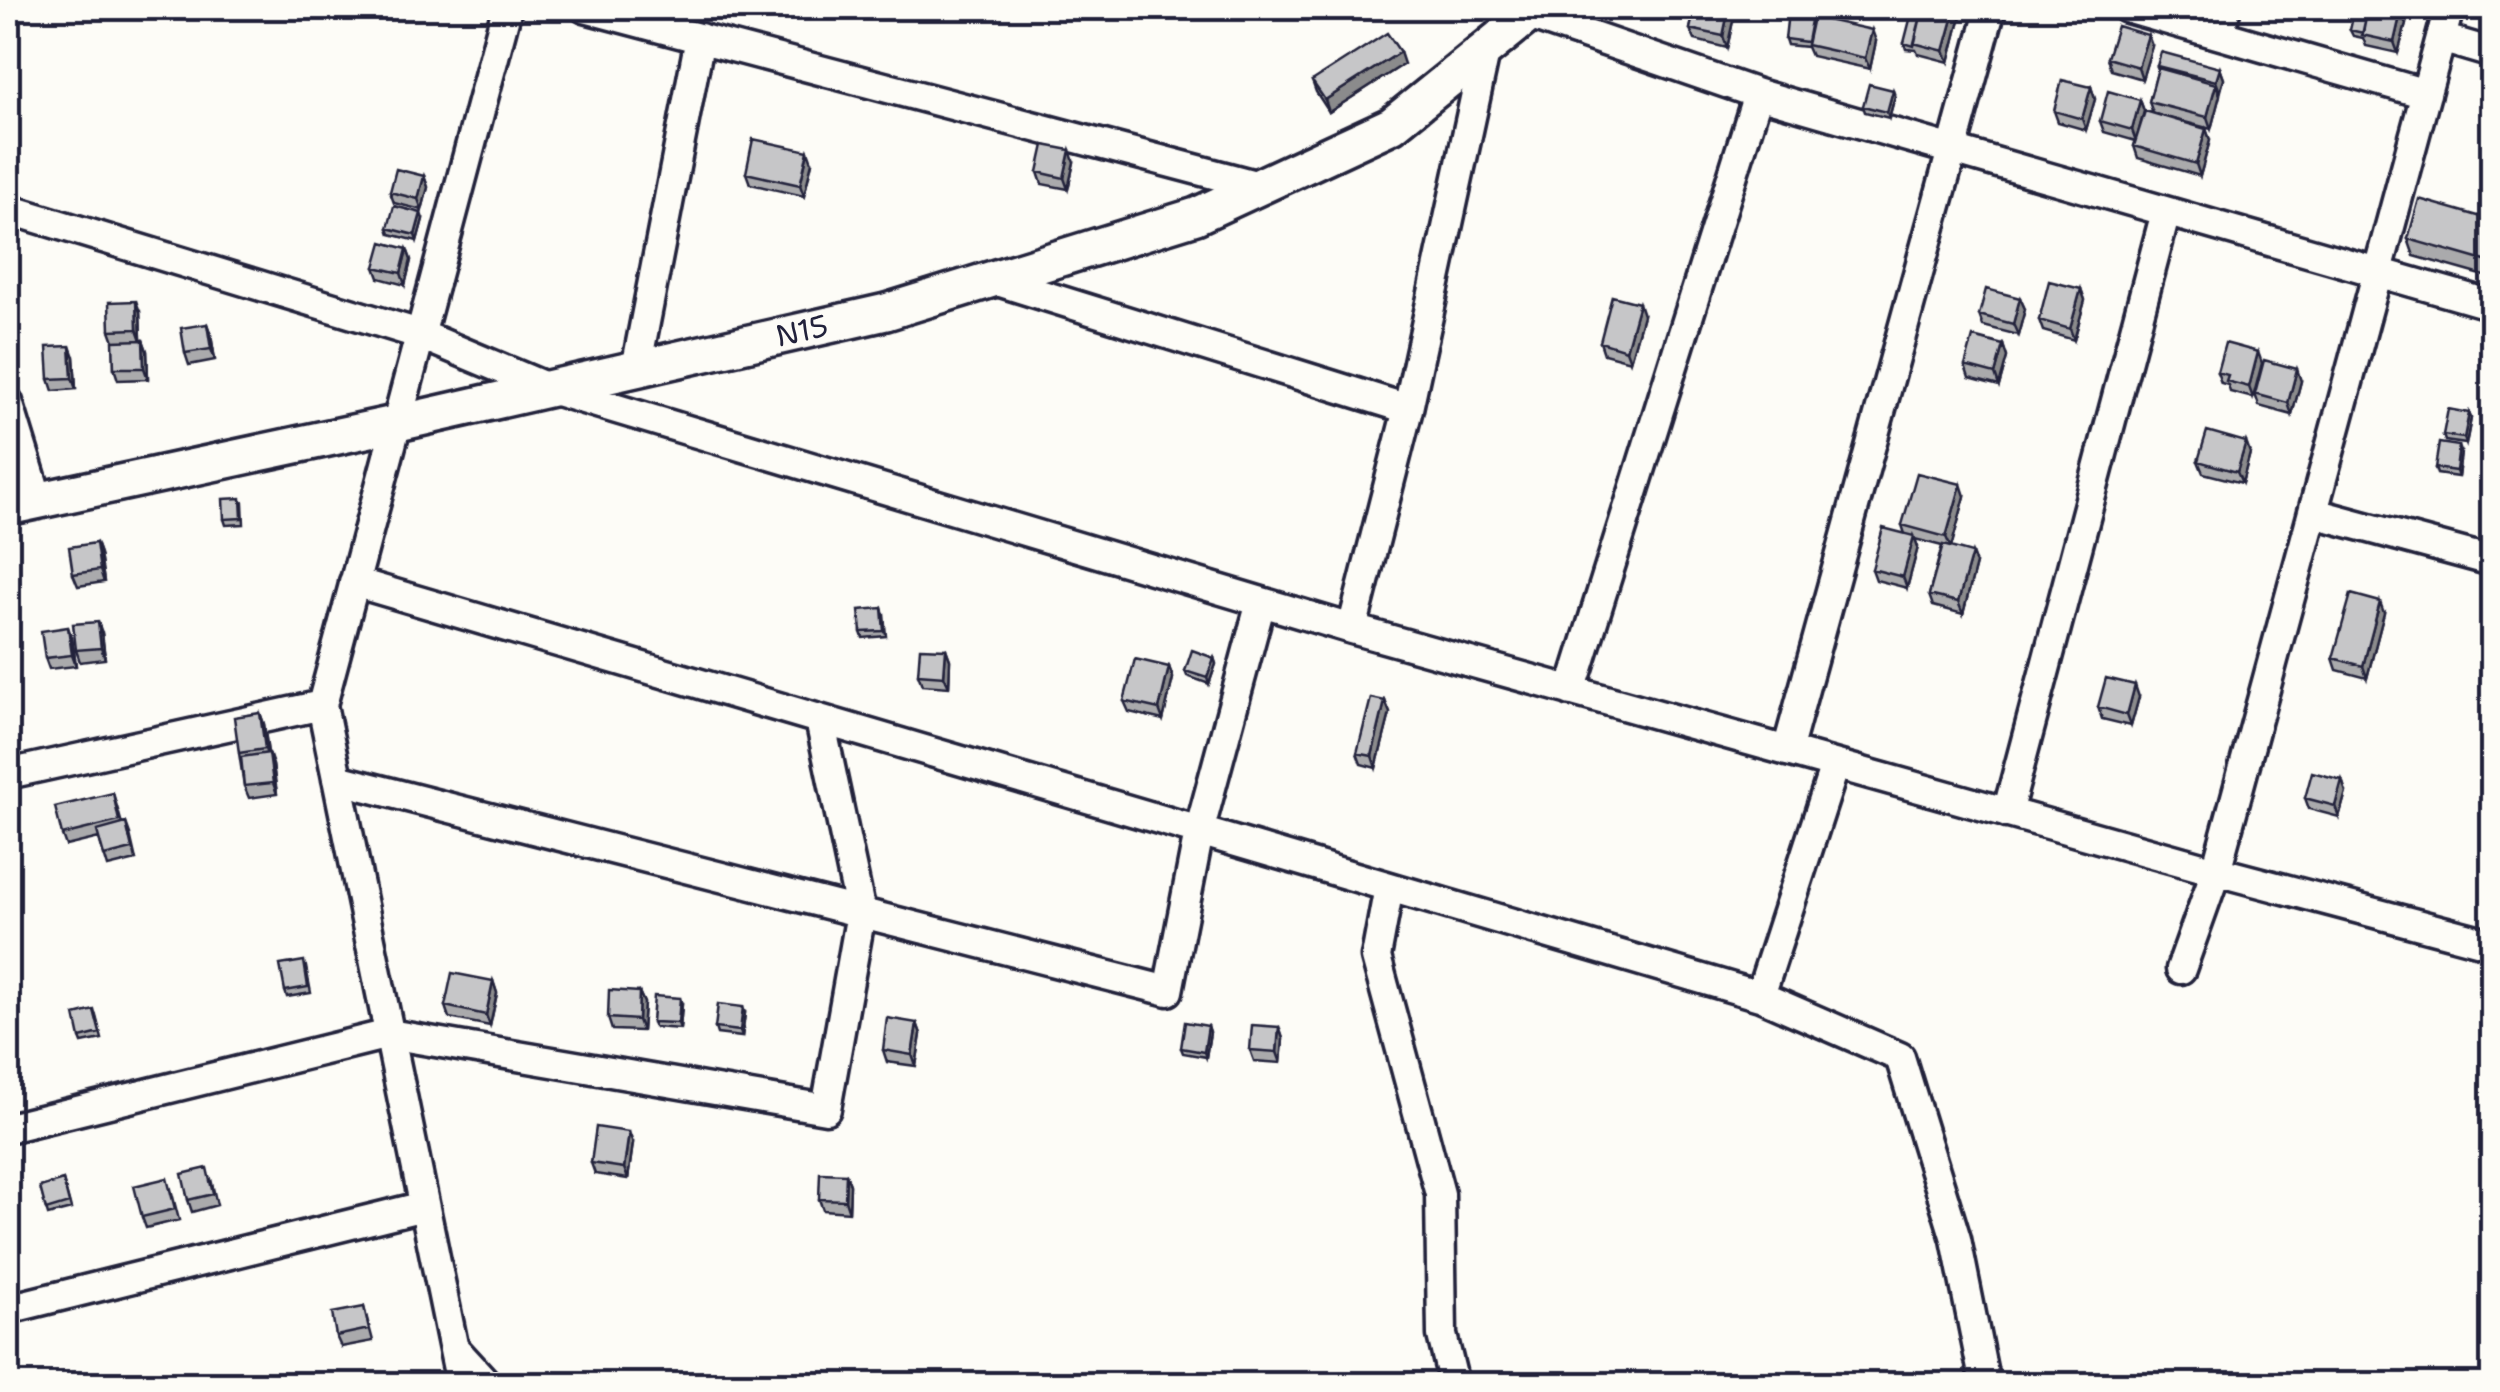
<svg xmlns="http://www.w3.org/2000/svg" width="2500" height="1392" font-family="'Shantell Sans',sans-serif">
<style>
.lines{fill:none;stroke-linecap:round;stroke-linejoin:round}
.minor-casing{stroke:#22223b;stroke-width:35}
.major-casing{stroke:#22223b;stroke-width:42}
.minor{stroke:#fdfcf7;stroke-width:28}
.major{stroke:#fdfcf7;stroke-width:35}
.wall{fill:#aaaaac;stroke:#22223b;stroke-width:2.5}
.shaded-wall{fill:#8b8b8c;stroke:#22223b;stroke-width:2.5}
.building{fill:#c6c6c8;stroke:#22223b;stroke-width:2.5}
.labels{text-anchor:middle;stroke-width:8;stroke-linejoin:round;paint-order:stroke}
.street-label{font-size:30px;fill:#22223b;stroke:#fdfcf7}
</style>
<rect width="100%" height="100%" fill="#fdfcf7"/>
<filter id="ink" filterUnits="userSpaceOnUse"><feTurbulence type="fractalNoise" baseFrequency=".01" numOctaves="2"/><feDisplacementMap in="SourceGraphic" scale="20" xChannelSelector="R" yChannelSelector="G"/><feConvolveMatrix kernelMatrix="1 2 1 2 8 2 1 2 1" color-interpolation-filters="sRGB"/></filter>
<g filter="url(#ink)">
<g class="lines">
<g class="minor-casing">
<path id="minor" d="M585 8 1259 186
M1509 8 1758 94 2492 305
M2127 8 2426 94
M2219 34 2226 8
M2441 38 2492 53
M8 209 419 334 550 389 1352 629 2216 871 2492 944
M991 279 1408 409
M636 369 700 38
M8 402 38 500
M2314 513 2492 561
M354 582 1760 996 1835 765
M1352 629 1408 409 1485 52
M1571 691 1758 94
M1787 751 1991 8
M8 774 322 705
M337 779 1168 991 1199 832 1261 602
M2007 813 2166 212
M1389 887 1376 957 1440 1194 1442 1335 1454 1384
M2181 969 2216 871 2449 8
M1760 996 1900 1057 1956 1239 1985 1384
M8 1128 389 1034 826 1109 861 913 820 720
M8 1309 424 1206
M454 1348 487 1384
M461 1384 322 705 507 8"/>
</g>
<g class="major-casing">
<path id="major" d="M8 507 394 424 886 312 1196 216 1392 125 1537 8"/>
</g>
<use href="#minor" class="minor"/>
<use href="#major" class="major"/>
</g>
<path class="wall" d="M1695 8H1733L1735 12 1727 48 1695 40 1690 29Z
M1963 8 1949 62 1918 54 1916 50 1906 49 1904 43Z
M1813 18 1876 41 1870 69 1811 56 1807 47 1787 45 1785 39Z
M2406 24 2398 53 2366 46 2363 38 2353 36 2350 30Z
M2152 46 2142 79 2111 70 2107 58Z
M1404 64 1329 112 1316 92 1312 81Z
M2157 66 2220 68 2224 79 2211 129 2154 114 2206 129 2210 140 2200 176 2138 158 2134 146 2136 141 2104 132 2100 121 2140 100 2144 111 2153 113 2149 102 2158 69Z
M2091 87 2095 99 2086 130 2058 122 2054 111Z
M1895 96 1889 118 1865 112 1863 106Z
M812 162 804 196 750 184 746 173Z
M1074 162 1068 189 1042 184 1038 172Z
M424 176 428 187 422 210 394 203 390 192Z
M423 219 417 241 390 234 388 228Z
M2492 220V278L2414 256 2408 239Z
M407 249 411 260 405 285 379 278 375 267Z
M2081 289 2085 300 2074 340 2043 331 2039 320Z
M2020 298 2025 309 2018 335 1983 326 1979 315Z
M140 312 141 340H143L147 351 148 379 118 380 114 368V341L110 330Z
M1643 315 1630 361 1604 354 1600 342Z
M207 324 211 335 215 360 189 365 185 353Z
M2003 345 2007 357 1999 386 1969 378 1965 366Z
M74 357 76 389 53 391 49 379Z
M2262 363 2253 398 2230 392 2228 385 2221 383 2217 372Z
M2301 381 2292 415 2259 406 2255 394Z
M2469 413 2471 418 2466 444 2445 441 2443 435Z
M2461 452 2458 477 2437 474 2435 468Z
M2250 453 2242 483 2203 473 2198 461Z
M1965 496 1951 547 1976 564 1963 614 1933 606 1929 595 1942 546 1915 539 1918 547 1907 588 1876 580 1872 569 1905 534 1902 525Z
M243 503 244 524 226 525 224 519Z
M96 543 100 554 104 582 78 586 73 574Z
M882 608 884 614 886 636 863 638 861 632Z
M2384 613 2367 678 2337 670 2333 658Z
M102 633 105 659 80 662 76 650Z
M72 638 76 666 49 669 45 658Z
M946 649 950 660 949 687 922 685 918 674Z
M1214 658 1216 664 1209 684 1187 676 1185 671Z
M1169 667 1173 678 1163 720 1129 712 1124 701Z
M2139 697 2131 726 2102 719 2098 707Z
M1385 701 1390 713 1376 768 1361 764 1357 753Z
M260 713 264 724 268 754 273 765 277 794 249 798 244 786 239 753Z
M2342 780 2346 792 2339 817 2309 809 2305 798Z
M113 793 122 824 126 823 130 834 136 860 108 867 99 838 66 846 62 835Z
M306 967 311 993 287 997 285 991Z
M493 981 497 993 490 1026 449 1018 445 1006Z
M639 992 644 1003 642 1031 612 1030 608 1018Z
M682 1004 680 1029 654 1027 652 1022Z
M745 1013 742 1037 717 1034 715 1028Z
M96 1016 102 1039 82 1043 80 1038Z
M917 1023 921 1034 916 1066 887 1062 883 1050Z
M1208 1026 1210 1032 1206 1057 1183 1053 1181 1048Z
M1279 1027 1283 1039 1281 1063 1254 1061 1250 1050Z
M633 1143 628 1179 595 1174 591 1163Z
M846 1174 850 1185 849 1212 823 1210 819 1199Z
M211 1179 217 1205 192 1212 188 1200Z
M63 1180 71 1209 48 1215 40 1187Z
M171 1189 179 1220 146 1228 142 1217Z
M364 1307 373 1341 341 1347 336 1336Z"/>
<path class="shaded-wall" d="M1729 8H1733L1735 12 1727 48 1723 36Z
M1956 8H1963L1949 62 1944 51Z
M2401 12 2406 24 2398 53 2394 42Z
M1872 30 1876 41 1870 69 1865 58Z
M2148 35 2152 46 2142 79 2138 67Z
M1400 52 1404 64 1329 112 1325 100Z
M2220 68 2224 79 2220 92 2216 81Z
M2216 84 2220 95 2211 129 2207 117Z
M2091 87 2095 99 2086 130 2082 119Z
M1893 90 1895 96 1889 118 1887 112Z
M2140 100 2144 111 2136 141 2132 130Z
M2206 129 2210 140 2200 176 2196 164Z
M1070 150 1074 162 1068 189 1064 178Z
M808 151 812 162 804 196 800 185Z
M424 176 428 187 422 210 418 199Z
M421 213 423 219 417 241 415 235Z
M407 249 411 260 405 285 401 273Z
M2081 289 2085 300 2074 340 2070 329Z
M2020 298 2025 309 2018 335 2013 324Z
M136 301 140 312 141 340 137 329Z
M1639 303 1643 315 1630 361 1626 350Z
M207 324 211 335 215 360 211 349Z
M143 340 147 351 148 379 144 368Z
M2003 345 2007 357 1999 386 1995 374Z
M70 346 74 357 76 389 72 378Z
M2258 352 2262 363 2253 398 2249 387Z
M2297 369 2301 381 2292 415 2288 403Z
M2469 413 2471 418 2466 444 2464 438Z
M2246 442 2250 453 2242 483 2237 472Z
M2459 446 2461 452 2458 477 2456 471Z
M1961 484 1965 496 1951 548 1946 537Z
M1914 536 1918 547 1907 588 1903 577Z
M96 543 100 554 104 582 100 570Z
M1972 553 1976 564 1963 614 1958 602Z
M2380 602 2384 613 2367 678 2363 666Z
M98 622 102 633 105 659 101 648Z
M68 627 72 638 76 666 72 655Z
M946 649 950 660 949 687 944 676Z
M1214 658 1216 664 1209 684 1207 678Z
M1169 667 1173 678 1163 720 1159 709Z
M2135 685 2139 697 2131 726 2127 715Z
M1385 701 1390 713 1376 768 1372 756Z
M260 713 264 724 269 761 265 749Z
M269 753 273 765 277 794 273 783Z
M2342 780 2346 792 2339 817 2335 806Z
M493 981 497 993 490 1026 486 1015Z
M639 992 644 1003 642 1031 638 1020Z
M680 998 682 1004 680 1029 678 1023Z
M743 1007 745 1013 742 1037 740 1031Z
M917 1023 921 1034 916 1066 912 1055Z
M1208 1026 1210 1032 1206 1057 1204 1052Z
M1279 1027 1283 1039 1281 1063 1277 1052Z
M629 1132 633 1143 628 1179 624 1168Z
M846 1174 850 1185 849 1212 845 1200Z"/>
<path class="building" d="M1695 8H1729L1723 36 1690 29Z
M1913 8H1923L1914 46 1904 43Z
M1923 8H1956L1944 51 1914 43Z
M2355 8H2368L2363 33 2350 30Z
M2368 8H2379L2401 12 2394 42 2362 35Z
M1788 12 1812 15 1807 42 1785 39Z
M1813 17 1872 30 1865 58 1807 45Z
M2117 26 2148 35 2138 67 2107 58Z
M1387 33 1400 52 1325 100 1312 81Z
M2161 52 2220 68 2216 81 2157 66Z
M2158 68 2216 84 2207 117 2149 102Z
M2062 80 2091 87 2082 119 2054 111Z
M1869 84 1893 90 1887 112 1863 106Z
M2108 91 2140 100 2132 130 2100 121Z
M2145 111 2206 129 2196 164 2134 146Z
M753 139 808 151 800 185 746 173Z
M1044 145 1070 150 1064 178 1038 172Z
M396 169 424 176 418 199 390 192Z
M2419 199 2492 220V263L2408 239Z
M394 206 421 213 415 235 388 228Z
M382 242 407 249 401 273 375 267Z
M2049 281 2081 289 2070 329 2039 320Z
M1986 289 2020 298 2013 324 1979 315Z
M1612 296 1639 303 1626 350 1600 342Z
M136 301 137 329 110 330 109 302Z
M207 324 211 349 185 353 181 328Z
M1973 337 2003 345 1995 374 1965 366Z
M143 340 144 368H114L113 341Z
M2225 343 2258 352 2249 387 2226 381 2228 375 2217 372Z
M70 346 72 378 49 379 47 347Z
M2264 360 2297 369 2288 403 2255 394Z
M2448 409 2469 413 2464 438 2443 435Z
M2207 431 2246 442 2237 472 2198 461Z
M2439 443 2459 446 2456 471 2435 468Z
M1917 473 1961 484 1946 537 1902 525Z
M241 498 242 518 224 519 223 499Z
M1883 528 1914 536 1903 577 1872 569Z
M96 543 100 570 73 574 69 547Z
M1943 545 1972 553 1958 602 1929 595Z
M2351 594 2380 602 2363 666 2333 658Z
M882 608 884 631 861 632 859 610Z
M98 622 101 648 76 650 73 624Z
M68 627 72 655 45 658 41 631Z
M920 648 946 649 944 676 918 674Z
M1192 650 1214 658 1207 678 1185 671Z
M1135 659 1169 667 1159 709 1124 701Z
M2106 678 2135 685 2127 715 2098 707Z
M1371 698 1385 701 1372 756 1357 753Z
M260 713 265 749 239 753 234 717Z
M269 753 273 783 244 786 241 757Z
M2312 772 2342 780 2335 806 2305 798Z
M113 793 119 821 62 835 55 807Z
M126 823 132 849 104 856 97 831Z
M304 961 308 987 285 991 280 965Z
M452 973 493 981 486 1015 445 1006Z
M609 990 639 992 638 1020 608 1018Z
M654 996 680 998 678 1023 652 1022Z
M718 1004 743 1007 740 1031 715 1028Z
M94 1010 100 1033 80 1038 75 1015Z
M887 1018 917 1023 912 1055 883 1050Z
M1185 1022 1208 1026 1204 1052 1181 1048Z
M1252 1025 1279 1027 1277 1052 1250 1050Z
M596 1127 629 1132 624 1168 591 1163Z
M207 1168 213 1194 188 1200 182 1174Z
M820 1173 846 1174 845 1200 819 1199Z
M167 1178 175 1209 142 1217 134 1186Z
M63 1180 69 1203 46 1210 40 1187Z
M364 1307 369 1329 336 1336 332 1313Z"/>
</g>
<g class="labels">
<g class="street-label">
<text transform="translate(802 331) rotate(-13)" y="10">N15</text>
</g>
</g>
<rect width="2500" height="1392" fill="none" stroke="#fdfcf7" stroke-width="40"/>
<rect x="20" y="20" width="2460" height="1352" fill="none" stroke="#22223b" stroke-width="4" filter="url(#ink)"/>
</svg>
